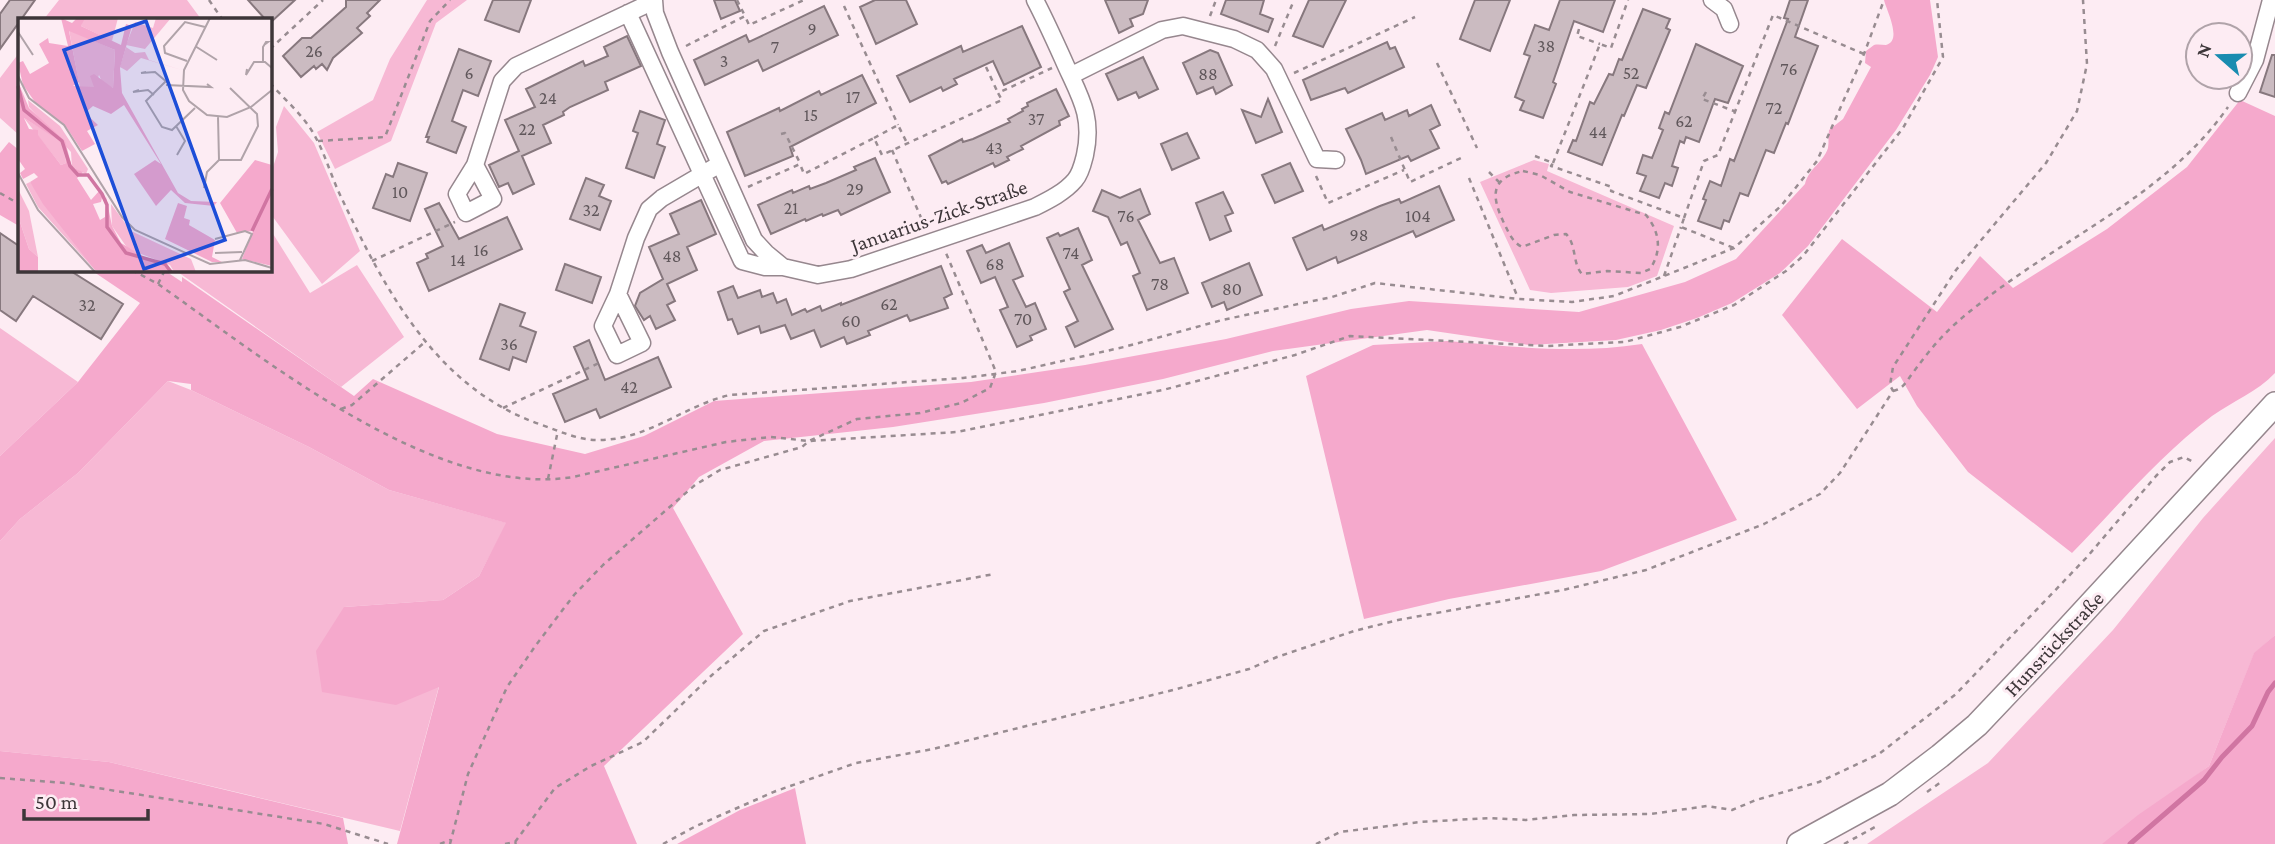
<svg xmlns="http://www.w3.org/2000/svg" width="2275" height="844" font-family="'Crimson Pro',serif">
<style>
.green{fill:#f7b8d4}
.forest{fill:#f5a9cc}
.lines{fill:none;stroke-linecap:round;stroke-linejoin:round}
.stream{stroke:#d075a2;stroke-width:5}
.building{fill:#cbbbc1;stroke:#87787e;stroke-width:2}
.minor-casing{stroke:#96878e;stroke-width:19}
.secondary-casing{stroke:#96878e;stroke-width:26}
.path{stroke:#988c91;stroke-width:2.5;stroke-dasharray:5 5;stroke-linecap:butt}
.minor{stroke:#fff;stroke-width:16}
.secondary{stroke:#fff;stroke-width:23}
.labels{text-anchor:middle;stroke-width:6;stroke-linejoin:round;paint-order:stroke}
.number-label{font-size:18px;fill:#60575b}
.street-label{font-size:21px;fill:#3d3639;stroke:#fdecf3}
.inset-river{fill:none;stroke:#d075a2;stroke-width:3.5}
.inset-road{fill:none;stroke:#b0a3a9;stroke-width:2}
.view{fill:#1d4ed8;fill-opacity:0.15;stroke:#1d4ed8;stroke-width:3.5}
.inset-edge{fill:none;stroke:#3d3639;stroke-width:3.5}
</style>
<rect width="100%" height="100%" fill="#fdecf3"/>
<path class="green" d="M59 0H187L201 19H44Z
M427 0H467L436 23 391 141 335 169 317 132 373 100 390 59Z
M19 53V135L0 118V78Z
M284 106 314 143 360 251 322 284 270 213V176L278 152 276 127Z
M1534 160 1549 164 1547 171 1674 226 1657 276 1628 287 1551 293 1530 290 1480 182Z
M270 229 310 293 357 265 404 337 341 387 175 270H270Z
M0 328 78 382 0 456Z
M168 381 191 390 309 447 389 490 507 523 479 576 443 600 344 607 439 686 400 831 109 762 0 751V541L20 519 78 473Z
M2275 438V635L2254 654 2209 766 2103 844H1867L1988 763 2113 630 2203 518Z"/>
<path class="forest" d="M1884 0H1930L1938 57 1930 75 1896 130 1808 246 1780 273 1732 303 1697 318 1661 330 1616 340 1529 345 1427 330 1273 351 1163 379 1044 403 893 427 764 441 699 477 673 508 743 634 604 766 637 844H397L439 687 396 705 322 692 316 651 344 607 443 600 479 576 506 523 389 490 309 447 191 390V384L168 381 78 473 20 519 0 541V456L78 382 140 303 91 270H164L182 282V277L354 396 373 379 497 434 585 454 644 436 714 401 971 382 1085 365 1226 339 1351 309 1409 301 1579 312 1685 282 1736 259 1805 184C1809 168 1823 163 1828 148 1829 142 1828 136 1829 130L1843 119 1871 67 1865 63 1866 51 1874 45C1878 44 1882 45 1886 45 1903 41 1886 9 1884 0Z
M2240 100 2275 116V373C2257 392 2233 401 2212 416 2160 455 2117 507 2072 553L1968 472 1917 406 1900 376 1857 409 1782 315 1842 239 1937 312 1980 256 2013 288 2107 229 2187 167Z
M9 142 19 150V226L0 215V153Z
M1448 341C1512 347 1578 354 1642 344L1737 520 1601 571 1449 599 1364 619 1306 376 1373 345Z
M2275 635V844H2102L2138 815 2209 766 2254 653Z
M0 751 109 762 343 818 348 844H0Z
M795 788 806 844H677L740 810Z"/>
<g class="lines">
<path class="stream" d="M2130 844 2204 780 2222 757 2252 726 2268 692 2275 683"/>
</g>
<path class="building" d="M10 0H35L0 49V14Z
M248 0H295L270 23V19H265Z
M346 0H380L367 13 370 16 357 28 362 33 333 58 327 70 322 64 316 69 314 66 301 77 283 56 302 38H311L346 7Z
M493 0H531L519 32 485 20Z
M714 0H735L740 11 721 19Z
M875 0H906L917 24 876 44 860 7Z
M1105 0H1148L1143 14 1130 19 1133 26 1119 33Z
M1226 0H1264L1260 14 1273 19 1268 32 1221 14Z
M1309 0H1346L1323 47 1293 36Z
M1475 0H1510L1490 51 1460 39Z
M1560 0H1615L1603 32 1574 21 1553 82 1556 84 1543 118 1520 110 1524 101 1515 97 1530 56 1524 54 1535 25 1549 30Z
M1790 0H1808L1795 37 1818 46 1788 124 1786 123 1774 153 1766 150 1748 196 1740 193 1729 222 1724 220 1721 229 1698 221 1706 200 1703 199 1710 181 1721 186 1730 159 1734 161 1788 19 1784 18Z
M824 6 838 35 763 71 758 60 705 85 694 60 746 35 749 42Z
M1643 9 1670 19 1666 28 1670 30 1646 88 1637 85 1624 116 1622 115 1602 165 1568 152 1573 140 1576 141 1590 102 1594 104 1609 74 1613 75 1619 59 1622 60Z
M1022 26 1041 67 1004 85 993 61 954 79 957 84 943 91 941 87 910 102 897 76 961 46 963 52Z
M627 36 641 66 605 82 608 90 570 107 563 112 564 115 543 125 551 143 522 156 534 184 513 194 508 183 499 187 489 165 519 151 505 120 535 107 526 89 583 61 585 66 608 56 604 47Z
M1387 42 1390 49 1395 47 1404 67 1348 93 1345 88 1311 100 1303 80Z
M1696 44 1743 66 1728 103 1715 99 1699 142 1686 137 1684 143 1680 141 1672 166 1678 168 1672 186 1665 183 1659 198 1640 191 1646 176 1637 173 1643 155 1652 158 1663 130 1659 128 1665 112 1669 114Z
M459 49 491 61 478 96 463 90 452 121 466 127 456 153 427 142 429 137H426Z
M1210 50 1218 53 1232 85 1216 94 1213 87 1197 94 1183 63Z
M2272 55H2275V97L2260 92Z
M1143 57 1158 89 1139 98 1136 92 1118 100 1106 74Z
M862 75 876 103 790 147 793 156 745 176 727 132 779 108 780 111 819 91 821 95Z
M1056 89 1069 116 1059 121 1060 125 1021 146 1023 149 1007 157 1009 160 995 167 993 163 948 184 946 181 942 183 929 156 962 139 963 142 973 139 1010 122 1008 119 1023 111 1022 109 1028 106 1027 103Z
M1268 99 1282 132 1256 143 1242 110 1261 117Z
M1431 105 1440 125 1430 130 1439 148 1411 161 1408 156 1366 174 1361 160 1346 129 1382 113 1385 120 1407 110 1409 116Z
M640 111 665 120 657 144 665 147 654 178 626 168 638 133 633 131Z
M1187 133 1199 158 1172 170 1161 144Z
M875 158 890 192 841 215 838 210 823 216 822 214 806 221 805 219 771 234 758 205 792 190 793 193 809 186 810 189 826 183 856 170 854 167Z
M398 163 427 173 410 221 373 208 386 174 393 177Z
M1290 163 1303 191 1275 203 1262 175Z
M586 178 604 185 599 196 611 201 600 230 570 219Z
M1439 186 1454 220 1416 237 1413 231 1338 263 1336 257 1307 270 1293 238 1322 225 1324 230 1380 206 1399 199 1401 203Z
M1140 189 1150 214 1138 220 1160 263 1174 258 1188 293 1147 310 1133 276 1140 273 1127 242 1121 245 1108 217 1093 211 1102 190 1120 198Z
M1223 192 1233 213 1225 216 1231 231 1210 240 1196 203Z
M701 200 716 234 687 247 697 270 667 284 675 301 667 305 675 320 656 329 650 316 644 320 635 306 640 293 663 279 649 247 679 234 670 214Z
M439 203 459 239 507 217 522 249 429 291 417 263 428 258 426 254 443 246 425 209Z
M1078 228 1092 260 1082 265 1113 329 1075 347 1066 327 1078 321 1064 292 1070 289 1047 238 1058 233 1060 236Z
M0 233 19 246V270H69L123 304 101 339 33 296 16 321 0 310Z
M1009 243 1023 276 1013 280 1026 307 1035 303 1046 329 1030 336 1032 340 1017 347 1000 310 1008 307 995 277 981 283 967 251 982 245 986 253Z
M1249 263 1262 295 1227 310 1224 302 1212 307 1202 283Z
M565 264 601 277 592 303 556 290Z
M941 266 952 294 944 298 948 308 910 321 907 315 868 331 870 335 847 344 844 337 821 347 814 330 791 339 785 325 761 333 759 326 738 334 732 319 728 320 718 292 733 286 738 298 760 290 762 297 773 293 777 303 786 299 792 315 805 309 807 312 820 306 822 311 841 303V305Z
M500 304 525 313 520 326 536 332 526 362 513 357 509 370 480 359Z
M589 340 605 380 658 357 671 387 600 418 596 409 565 422 553 394 588 379 574 347Z"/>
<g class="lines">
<g class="minor-casing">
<path id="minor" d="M654 0 655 13 670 52 754 240 766 253 783 267 818 275 851 269 1035 207C1049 200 1065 192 1075 180 1081 173 1083 163 1085 155 1094 114 1078 94 1063 59 1054 39 1045 19 1035 0
M1712 0 1724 9 1730 24
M628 13 742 261 765 267H783
M1072 75 1162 30 1183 26 1234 39 1257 50 1274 69 1317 159 1336 160
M2238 93 2255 60 2271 0
M475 165 493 199 466 213 457 194 475 165 502 81 516 66 654 1
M618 294 642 343 617 355 603 326 618 294 636 238 649 209 662 198 720 164"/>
</g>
<g class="secondary-casing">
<path id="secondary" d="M1799 844 1890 794 1940 756 1977 725 2051 647 2275 404"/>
</g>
<path class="path" d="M209 0 222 19
M737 0 745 16
M844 6 898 125
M1210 16 1216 0
M1579 29 1577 36 1600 44
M686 46 745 16 749 25 804 0
M1275 46 1294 0
M270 49 323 0
M1437 63 1477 148
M986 67 998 93
M1294 73 1415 17
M270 83C283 98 301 113 312 131 325 152 331 177 342 199 386 292 437 388 539 424 560 431 579 441 601 440 649 439 685 405 730 395L963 378 1018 371 1124 347 1222 320 1332 297 1375 283 1519 299 1572 302 1614 296 1734 248 1781 206 1817 161 1864 54 1884 0
M1706 92 1702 99 1734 111
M781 134 785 133 800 163
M1391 137 1410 182 1461 158
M874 138 898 125 907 143
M318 141 385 137 430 21 450 0
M892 150 925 227
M1535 156 1553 163 1551 166 1612 187 1611 191 1684 218 1681 227 1734 248
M1553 163 1600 44 1611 48 1628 0
M1523 171 1540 175 1570 192 1646 215C1660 232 1662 251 1650 269L1641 273 1607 271 1582 274C1572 263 1577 245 1566 234L1554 235 1522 247C1512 242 1508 231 1503 221 1491 195 1491 178 1523 171Z
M1489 172 1499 182
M1316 176 1328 203 1404 170
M1469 178 1518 298
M748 187 800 164 804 174 874 138 882 155 1002 100 998 93 1052 68
M0 193 19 204
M1684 218 1704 161 1718 155 1773 15 1864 54
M372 261 455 222
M132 270 158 284C265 359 435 499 573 477L726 442 771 437 809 441 957 432 1163 390 1295 355 1350 336 1546 346 1625 342 1680 327 1734 305 1786 271 1803 256 1903 128 1943 57 1937 0
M1664 276 1681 227
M158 284 165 270
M1893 391C1903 389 1906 382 1912 374 1933 345 1949 327 1978 305 2060 239 2167 195 2228 107
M503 408 601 362
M341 409 352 405 425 342
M548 479 558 430
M0 778 66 783 324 824 388 844
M1927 792 1941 782
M515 842 555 788 591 766 643 742 712 675 764 631 850 601 994 574
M440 844 450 840
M450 844 468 774 507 687 536 645 574 595 603 565 695 485 720 470 802 447 809 441 857 419 920 413 961 403 990 388 996 372 946 253
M505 844 515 842 516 844
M663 844 696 826 776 791 856 763 933 749 1173 690 1249 669 1277 657 1354 631 1398 620 1563 590 1646 570 1764 524 1820 494 1840 473 1893 391 1890 385 1893 367 1956 270 2046 163 2077 111 2087 64 2083 0
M1316 844 1340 832 1420 822 1490 818 1526 820 1574 815 1651 814 1707 806 1732 810 1756 800 1819 782 1879 754 1956 694 2087 557 2156 476 2170 462 2184 457 2195 463
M1844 844 1875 827"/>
<use href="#minor" class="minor"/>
<use href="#secondary" class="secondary"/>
</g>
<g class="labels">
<g class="number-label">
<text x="812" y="35">9</text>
<text x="1546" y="52">38</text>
<text x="775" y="53">7</text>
<text x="314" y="57">26</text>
<text x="724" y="67">3</text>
<text x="1789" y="75">76</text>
<text x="469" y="79">6</text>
<text x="1631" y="79">52</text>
<text x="1208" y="80">88</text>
<text x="853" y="103">17</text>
<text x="548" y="104">24</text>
<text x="1774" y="114">72</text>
<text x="811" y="121">15</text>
<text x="1036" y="125">37</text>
<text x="1684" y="127">62</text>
<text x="527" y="135">22</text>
<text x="1598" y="138">44</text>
<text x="994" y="154">43</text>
<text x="855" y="195">29</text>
<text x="400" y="198">10</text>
<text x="791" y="214">21</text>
<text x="591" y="216">32</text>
<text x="1126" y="222">76</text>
<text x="1418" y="222">104</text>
<text x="1359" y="241">98</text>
<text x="481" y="256">16</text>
<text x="1071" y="259">74</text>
<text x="672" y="262">48</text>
<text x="458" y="266">14</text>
<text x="995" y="270">68</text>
<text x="1160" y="290">78</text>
<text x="1232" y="295">80</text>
<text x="889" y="310">62</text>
<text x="87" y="311">32</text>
<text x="1023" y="325">70</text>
<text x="851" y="327">60</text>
<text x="509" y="350">36</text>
<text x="629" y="393">42</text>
</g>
<g class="street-label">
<text transform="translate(939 216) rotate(-19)" y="7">Januarius-Zick-Straße</text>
<text transform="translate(2054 644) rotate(-47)" y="7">Hunsrückstraße</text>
</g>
</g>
<g transform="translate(18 18)">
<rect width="254" height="254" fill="#fdecf3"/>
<path d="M65 0H100L94 23 63 8ZM138 0H153L127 31 108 27 117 4 135 10ZM51 12 97 32 95 70 85 66 81 57 77 69 62 70ZM108 29 117 35 127 34 131 42 164 52 123 40 109 53 102 49ZM10 82 42 108 70 151 68 156 54 149 53 134 11 89ZM6 100 45 124 48 145 43 147ZM12 164 78 251 77 252 20 189 8 166ZM0 171 11 193 20 239 11 231 0 198ZM93 186 113 213 173 241 178 254H156L152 247 110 231 94 208Z" fill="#f7b8d4"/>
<path d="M43 0 54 5 59 0H67L63 8 103 27 108 6 114 8 102 50 104 75 160 175 173 183 199 184 196 188 167 185 153 172 138 188 116 156 137 142 143 146 106 87 93 96 75 88 67 95 80 107 69 113 77 126 64 133 49 110 17 84 5 67 0 45 5 43 12 56 31 45 21 26 30 20 31 25 50 28ZM51 13 97 32 95 70 76 56 72 58 76 69 55 68 61 64ZM0 64 11 90 47 123 54 149 65 154 59 160 73 182 82 172 85 175 83 184 75 186 82 202 87 199 88 179 94 208 103 225 131 242H144L156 254 77 252 25 186 12 164 20 159 16 155 5 161 2 155 7 151 0 141ZM6 100 45 125 48 145 43 147 20 117V112L11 111ZM237 142 254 147V248L224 241 235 213 219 215 202 185ZM160 185 169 188 166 200 172 202 171 207 197 222 194 239 204 244H194L147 221ZM0 198 11 231 20 239V254H0Z" fill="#f5a9cc" fill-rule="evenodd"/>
<path class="inset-river" d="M0 68 6 92 44 123 52 148 60 157H70L84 176 89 187V209L108 235 147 246 153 254M234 213 254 171"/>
<path class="inset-road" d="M192 0 166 52 165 72 171 83 189 97 209 99 233 89 254 72M0 14 15 37M177 28 199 42M169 43 147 35 146 28 167 4 187 9M245 44V29L248 24H250L246 27M229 51 228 57 236 44H247L254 50M128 54 123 55 137 54 150 65M0 58 11 80 46 107 104 199 117 212 192 246 227 242 254 250M148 63 128 83 144 109 154 112 177 90M148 67 193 69 189 66M121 72 115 74 130 72 136 77M200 99 201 142M158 108 167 123 159 137M201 142H223L240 108 239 96 212 70M0 155 20 192 77 254M186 170 189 154 201 142M197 221 227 213 234 216 222 242M197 235 224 234"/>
<path class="view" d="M128 3 207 222 126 251 46 32Z"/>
<rect width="254" height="254" class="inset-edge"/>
</g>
<g transform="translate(2219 56) rotate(290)"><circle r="33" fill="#fdecf3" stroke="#b0a3a9" stroke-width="2"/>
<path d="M0-5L12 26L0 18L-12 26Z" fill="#198cb0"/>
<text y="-10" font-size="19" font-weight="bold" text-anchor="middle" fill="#3d3639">N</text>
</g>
<path d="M24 809v10h124v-10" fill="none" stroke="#3d3639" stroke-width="3.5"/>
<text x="35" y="809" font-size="21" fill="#3d3639" stroke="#fdecf3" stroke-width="5" paint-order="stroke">50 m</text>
</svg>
